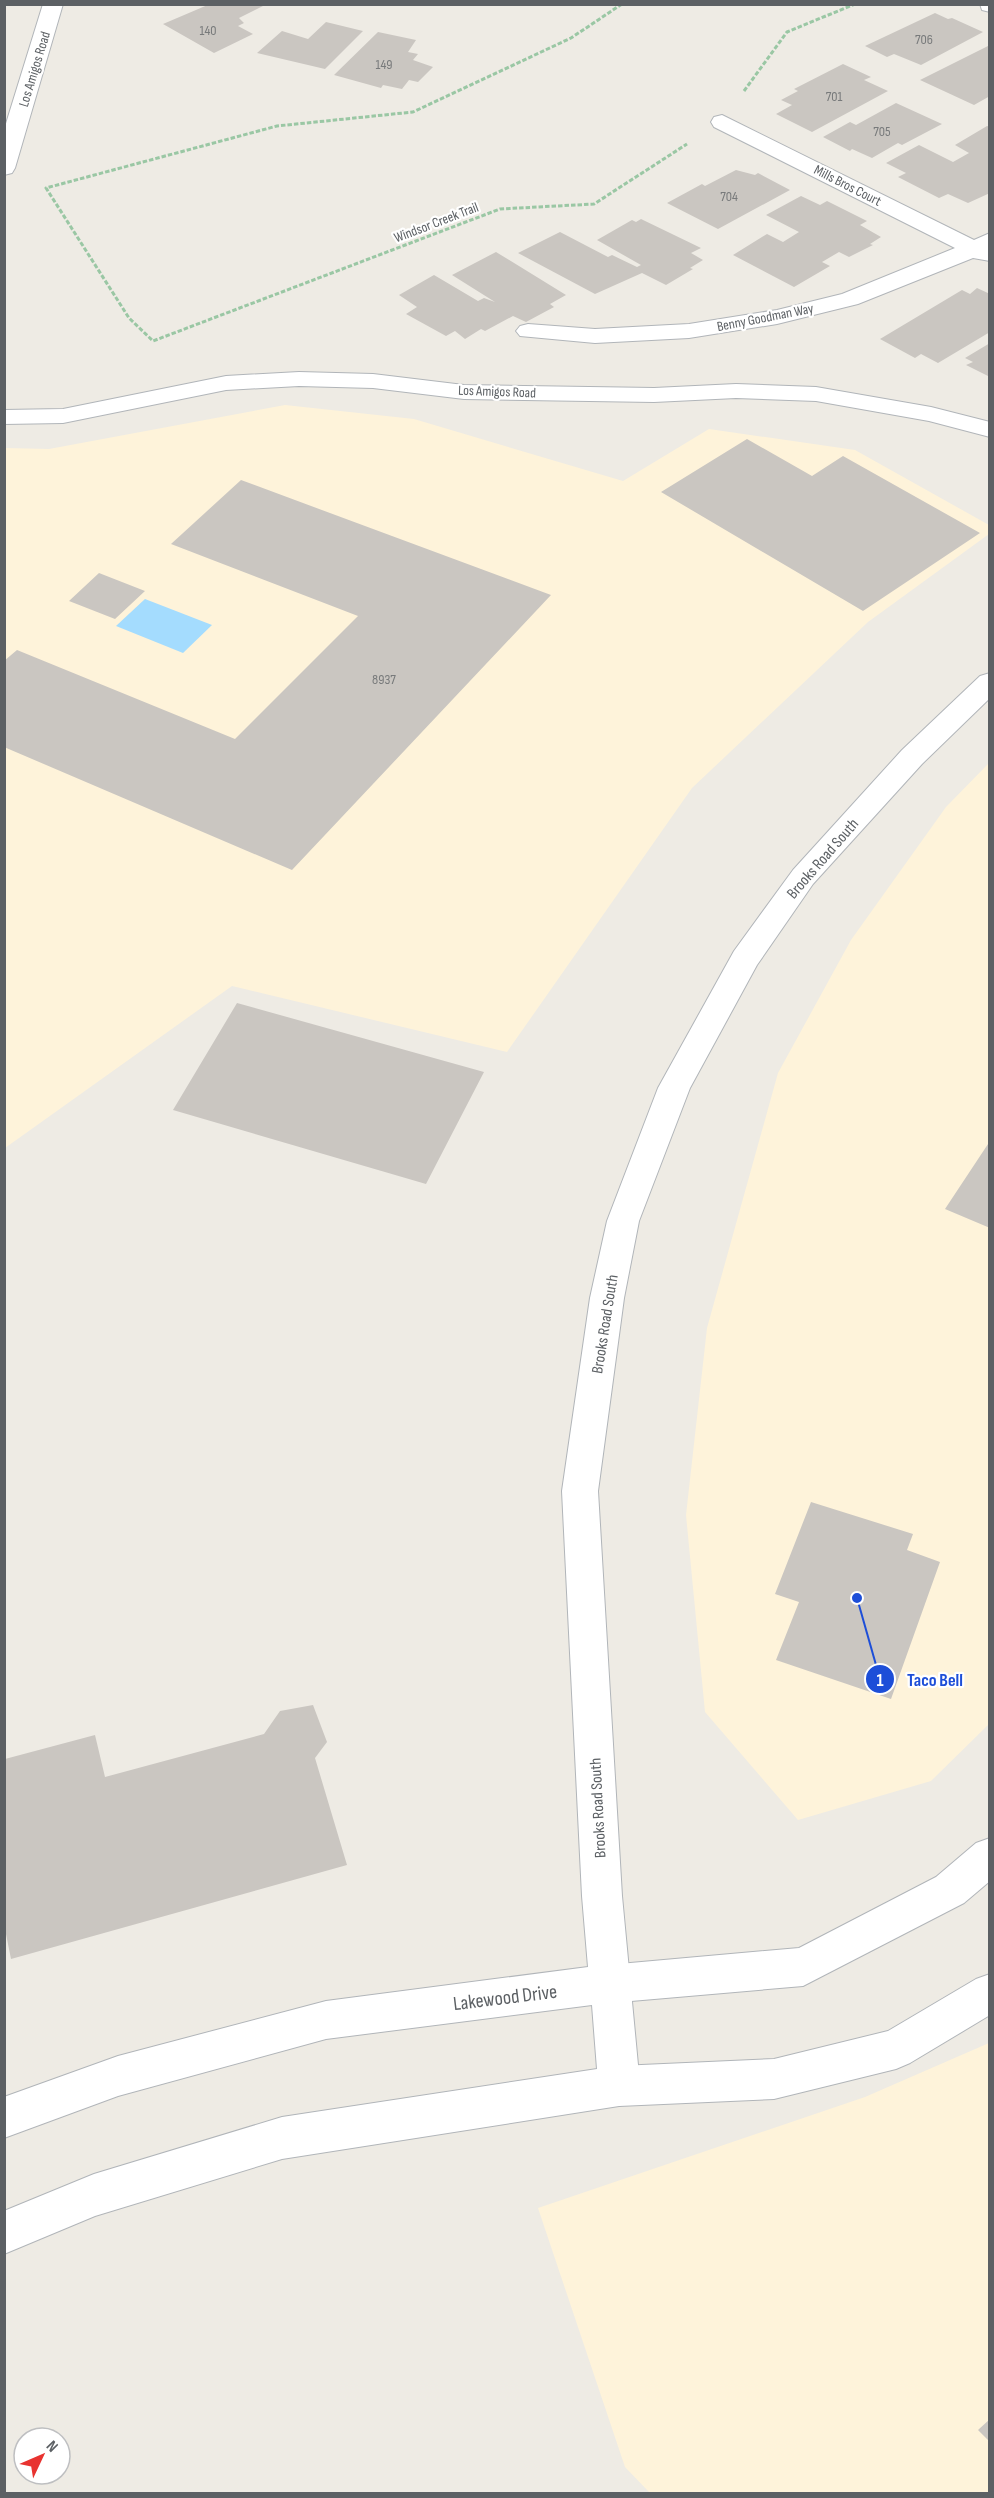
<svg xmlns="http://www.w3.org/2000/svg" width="994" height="2498" font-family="'Sofia Sans Condensed',sans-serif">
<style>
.commercial{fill:#fef3da}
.water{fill:#a4dcfe}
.building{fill:#cac6c1}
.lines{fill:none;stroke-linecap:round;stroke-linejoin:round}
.minor-casing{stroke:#b1b5b9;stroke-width:2}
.tertiary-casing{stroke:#b1b5b9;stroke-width:2}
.path{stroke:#9ac7a4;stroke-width:3;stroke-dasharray:4.5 2;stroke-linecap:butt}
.minor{fill:#fff;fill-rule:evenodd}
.tertiary{fill:#fff;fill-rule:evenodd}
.labels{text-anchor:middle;stroke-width:4.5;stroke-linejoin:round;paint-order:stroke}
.number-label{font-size:14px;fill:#787a7b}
.far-street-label{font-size:14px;fill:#5c6064;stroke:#fff}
.street-label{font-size:16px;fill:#5c6064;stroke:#fff}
.near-street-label{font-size:20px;fill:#5c6064;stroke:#fff}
.leader{fill:none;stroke:#1d4ed8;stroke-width:2}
.callout-dot{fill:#1d4ed8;stroke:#fff;stroke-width:2}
.mark-label{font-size:18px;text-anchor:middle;font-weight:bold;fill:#fff}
.callout-label{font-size:18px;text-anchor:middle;font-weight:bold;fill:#1d4ed8;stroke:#fff;stroke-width:4.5;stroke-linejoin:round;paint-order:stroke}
</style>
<rect width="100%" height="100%" fill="#eeebe4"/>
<path class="commercial" d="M285 405 414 419 623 481 709 429 855 450 989 525V534L868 622 692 788 507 1052 232 986 5 1148V448L49 449Z
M989 763V1724L931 1781 798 1820 705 1712 686 1515 707 1328 778 1073 851 940 946 807Z
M989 2043V2493H650L625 2467 538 2208 865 2097Z"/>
<path class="water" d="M145 599 212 625 183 653 116 626Z"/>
<path class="building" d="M210 4H267L239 18 244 23 238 26 253 34 214 53 163 24Z
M935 13 948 19 952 18 983 32 921 65 894 54 887 57 865 46Z
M326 22 363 31 325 69 257 53 282 31 308 39Z
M378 32 416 40 408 52 418 54 413 60 433 67 418 82 409 80 402 89 383 85 381 88 334 75Z
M990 45V96L974 105 920 80Z
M843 64 871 77 864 80 888 91 812 132 776 114 792 105 781 100 798 91 794 89Z
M896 103 942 124 902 145 898 143 872 158 852 149 850 151 823 137 850 122 856 125Z
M987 126 990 127V193L968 203 948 194 939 198 898 177 906 173 886 163 919 145 953 162 969 153 955 145Z
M736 170 755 175 758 173 790 190 718 229 667 203 702 184 705 186Z
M801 196 820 205 827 201 867 221 860 225 881 237 870 244 873 245 849 257 839 252 822 262 830 266 794 287 733 255 767 234 783 242 799 232 766 215Z
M641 219 701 248 691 253 703 260 690 268 693 269 666 285 642 273 595 294 518 253 560 232 608 257 612 255 637 267 641 265 597 240 632 220 636 222Z
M496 252 566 295 550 304 554 307 526 322 513 316 485 331 481 329 465 339 455 331 446 336 406 314 417 307 399 295 434 275 478 301 484 298 495 302 452 275Z
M977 288 990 294V332L938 363 921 354 915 358 880 339 962 290 970 294Z
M990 343V377L966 365 973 362 965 358Z
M747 439 812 476 843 456 980 533 863 611 661 492Z
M241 480 551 595 292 870 4 747V661L17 650 235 739 358 616 171 544Z
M99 573 145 591 115 619 69 601Z
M237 1003 484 1072 426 1184 173 1110Z
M990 1141V1228L945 1209Z
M811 1502 913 1534 907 1550 940 1562 891 1699 776 1660 799 1602 775 1594Z
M313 1705 327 1742 315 1758 347 1865 11 1959 5 1929V1759L95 1735 105 1777 264 1734 280 1711Z
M990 2419V2442L978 2430Z"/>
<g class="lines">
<g class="minor-casing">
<path id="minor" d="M980 4H990V12L982 10Z
M722 115 974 240 990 233V261L973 258 858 304 777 324 689 338 595 343 520 336 516 331 520 326 528 324 595 329 689 324 777 310 842 294 955 248 714 127 711 122 714 117Z
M990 1838V1881L964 1903 803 1986 608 2003 594 1998 588 1984 594 1970 608 1965 799 1948 936 1877 976 1843Z
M990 1974V2015L910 2063 896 2069 774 2099 619 2106 604 2100 598 2086 604 2072 619 2066 774 2059 888 2031 976 1979Z"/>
</g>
<g class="tertiary-casing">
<path id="tertiary" d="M43 4H63L15 168 12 173 4 175V130Z
M299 372 373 374 464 385 654 388 736 384 816 387 931 407 990 422V437L929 421 816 401 736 398 654 402 464 399 373 388 299 386 226 390 63 423 4 424V410L63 409 226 376Z
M990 673V698L922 764 813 884 757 965 690 1088 639 1221 624 1298 598 1491 622 1896 640 2086 634 2100 619 2106 282 2159 95 2216 4 2254V2211L94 2174 282 2117 597 2069 592 2005 326 2039 118 2096 4 2138V2097L118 2056 326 2001 588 1967 582 1896 562 1491 590 1298 607 1221 658 1088 734 951 793 870 902 750 980 676Z"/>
</g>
<path class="path" d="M622 4 571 38 413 112 277 126 46 188 129 318 153 341 500 209 594 204 687 144
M744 91 787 32 855 4"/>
<use href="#minor" class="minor"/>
<use href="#tertiary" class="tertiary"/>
</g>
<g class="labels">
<g class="number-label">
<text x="208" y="35">140</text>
<text x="924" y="44">706</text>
<text x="384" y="69">149</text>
<text x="834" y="101">701</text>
<text x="882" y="136">705</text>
<text x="729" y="201">704</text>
<text x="384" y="684">8937</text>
</g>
<g class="far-street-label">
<text transform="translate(34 69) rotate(-73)" y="5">Los Amigos Road</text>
<text transform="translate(848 185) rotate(27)" y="5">Mills Bros Court</text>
<text transform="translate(436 222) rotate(-21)" y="5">Windsor Creek Trail</text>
<text transform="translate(765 317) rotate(-11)" y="5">Benny Goodman Way</text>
<text transform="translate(497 391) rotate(2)" y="5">Los Amigos Road</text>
</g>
<g class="street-label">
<text transform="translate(822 858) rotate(-49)" y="6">Brooks Road South</text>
<text transform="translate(604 1324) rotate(-81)" y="6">Brooks Road South</text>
<text transform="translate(597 1808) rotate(-93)" y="6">Brooks Road South</text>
</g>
<g class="near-street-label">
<text transform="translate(505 1997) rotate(-7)" y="7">Lakewood Drive</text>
</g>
</g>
<path class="leader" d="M857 1598L880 1679"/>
<g class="callout-dot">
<circle cx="857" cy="1598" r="6"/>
<circle cx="880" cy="1679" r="15"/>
</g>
<g class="mark-label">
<text x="880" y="1686">1</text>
</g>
<g class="callout-label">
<text x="935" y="1686">Taco Bell</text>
</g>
<rect width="994" height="2498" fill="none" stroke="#5c6064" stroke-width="12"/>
<g transform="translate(42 2456) rotate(46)"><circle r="28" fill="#ffffff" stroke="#bebfc1" stroke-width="1.5"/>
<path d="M0-4.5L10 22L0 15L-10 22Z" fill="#e83330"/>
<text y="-9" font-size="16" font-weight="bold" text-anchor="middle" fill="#5c6064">N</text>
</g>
</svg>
